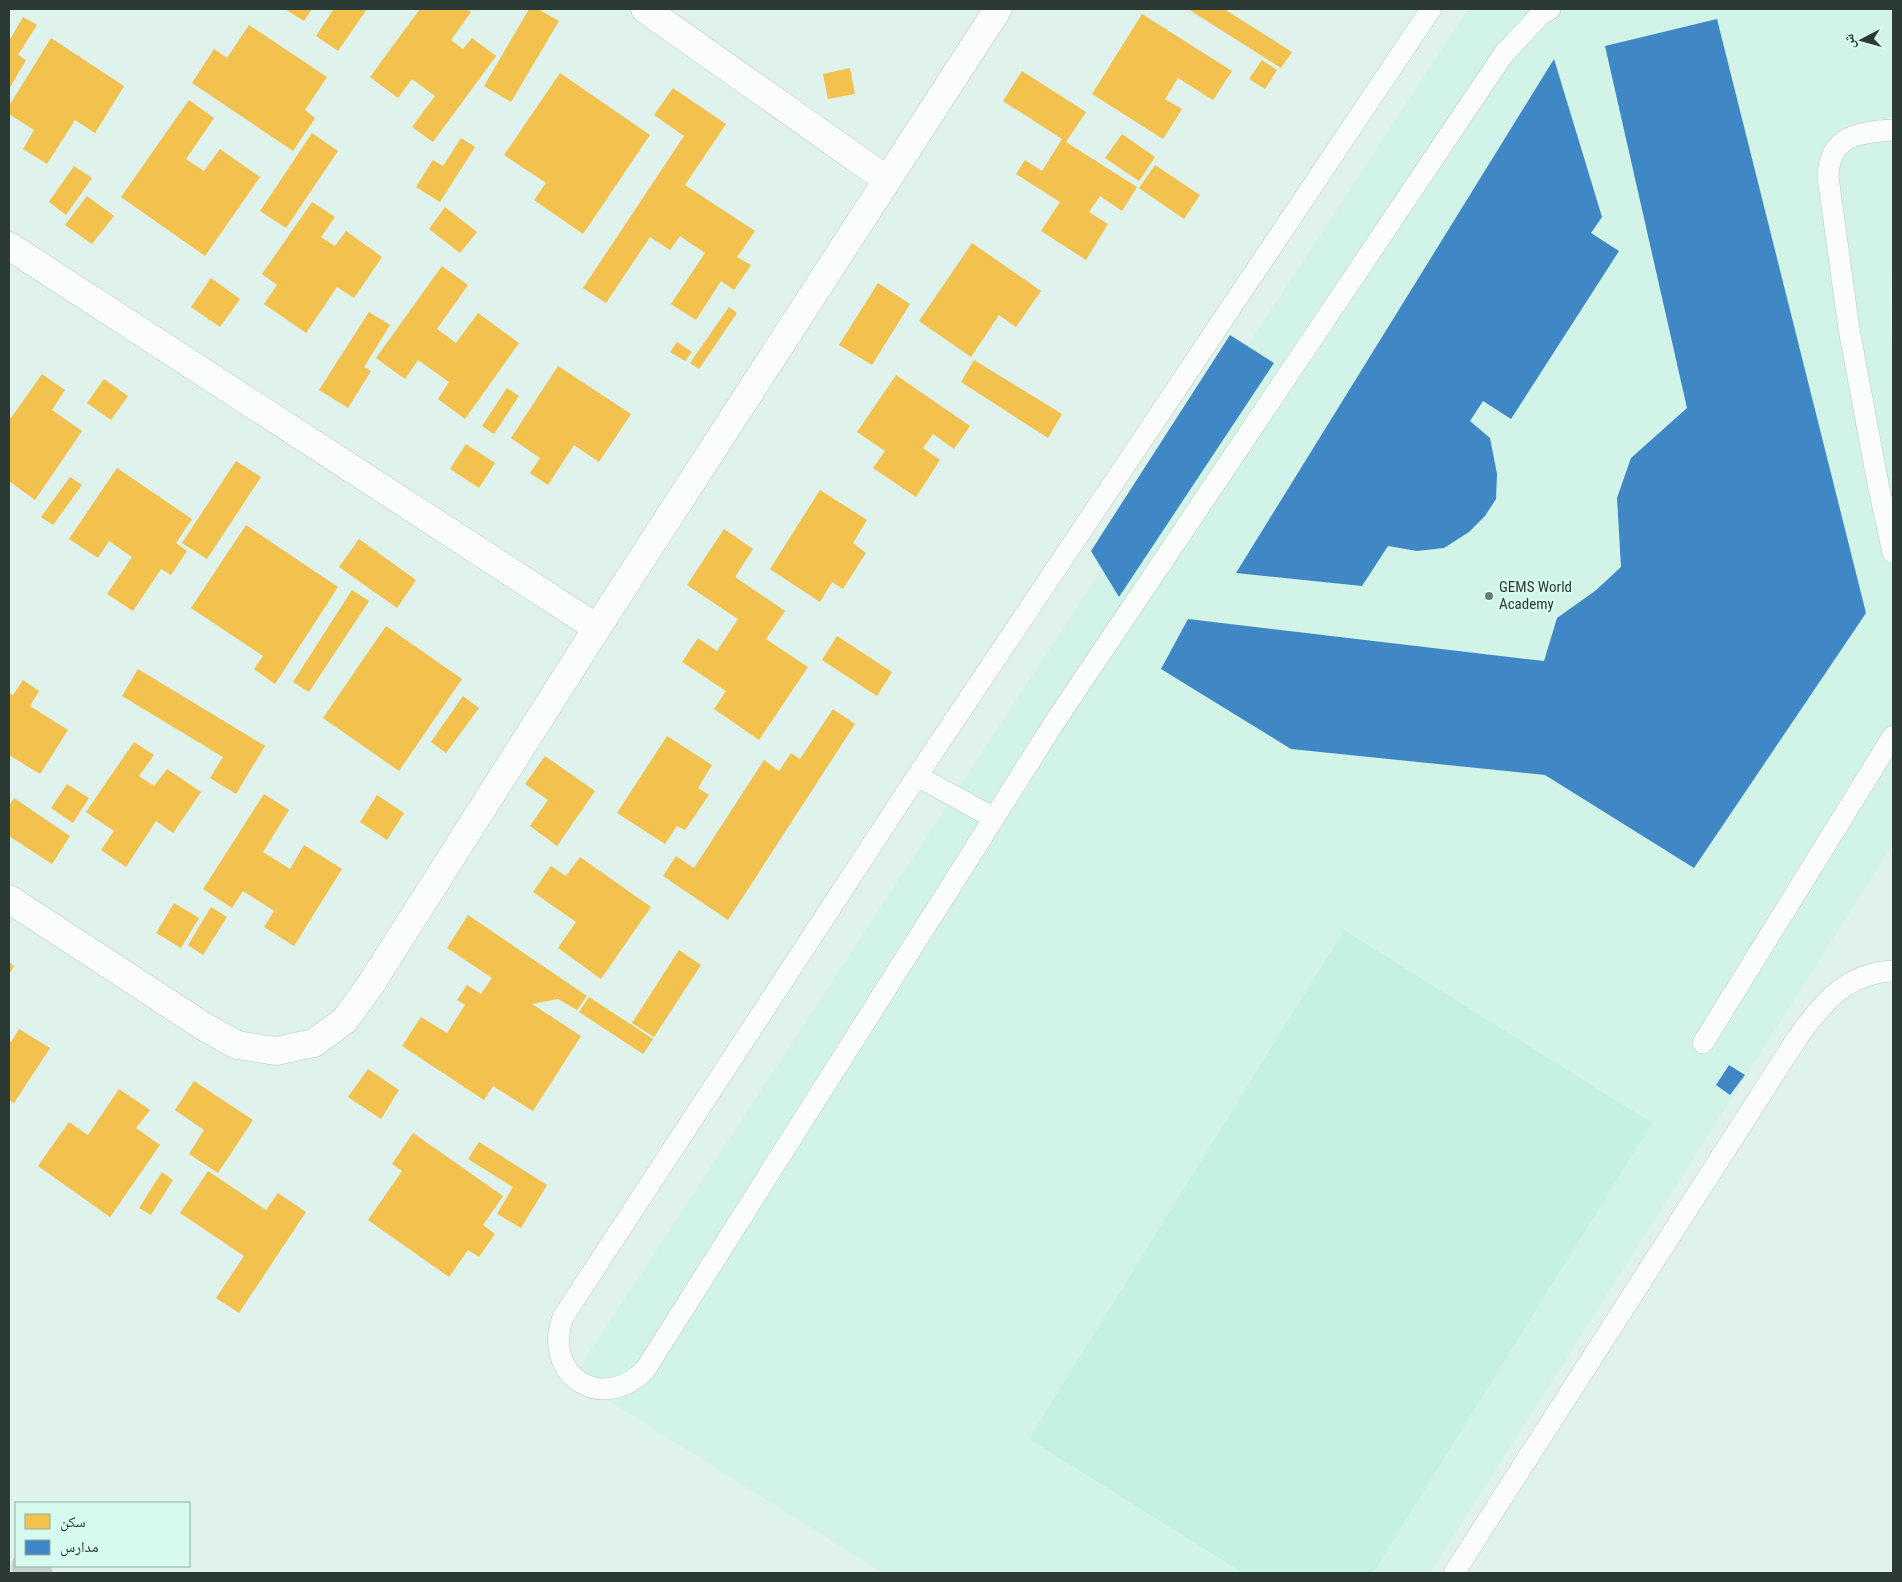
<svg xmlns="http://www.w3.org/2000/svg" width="1902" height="1582" font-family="'Roboto Condensed','Noto Naskh Arabic',sans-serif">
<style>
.built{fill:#d2f3e8}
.green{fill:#c5f1e3}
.homes{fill:#f2c14e}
.schools{fill:#3f88c5}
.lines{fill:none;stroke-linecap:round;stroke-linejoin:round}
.lane-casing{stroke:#bac8c3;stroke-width:22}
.street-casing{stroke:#bac8c3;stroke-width:29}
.highway-casing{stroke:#c6cfcc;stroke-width:29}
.lane{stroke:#fafdfc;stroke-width:21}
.street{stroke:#fafdfc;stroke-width:28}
.highway{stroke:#c4d2cd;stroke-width:28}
.poi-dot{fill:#6b7a75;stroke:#d7faee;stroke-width:2}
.labels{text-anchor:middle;stroke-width:5;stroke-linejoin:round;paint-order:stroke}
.poi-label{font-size:15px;fill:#2c3a35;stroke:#d7faee;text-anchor:start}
</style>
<rect width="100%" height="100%" fill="#dff2eb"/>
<path class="built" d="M1468 9H1893V246L1889 327 1893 348V844L1430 1573H883L573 1378Z"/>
<path class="green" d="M1344 930 1652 1123 1373 1573H1243L1029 1439Z"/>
<path class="homes" d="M285 9H312L304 21Z
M331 9H367L338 51 316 36 333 10Z
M420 9H466L471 12 451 40 463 49 472 38 496 56 433 142 412 127 435 96 412 79 398 98 370 77Z
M529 9H538L559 21 511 102 484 86Z
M1188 9H1224L1292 52 1281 68Z
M1142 14 1232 71 1213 100 1178 78 1165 99 1182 109 1163 139 1092 94Z
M23 17 37 25 18 55 26 60 9 89V41Z
M249 25 327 77 305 110 315 118 293 151 192 83 214 49 227 58Z
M51 38 124 86 95 133 75 120 47 164 23 149 34 130 9 114V106Z
M1262 60 1277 70 1265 89 1249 79Z
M850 68 855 94 828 99 823 74Z
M1022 71 1086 112 1066 142 1137 187 1122 211 1100 196 1089 212 1108 224 1086 260 1041 231 1060 202 1016 174 1025 160 1042 171 1062 139 1003 101Z
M560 73 650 135 583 234 534 200 546 183 504 155Z
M673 88 726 124 685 185 755 231 737 257 751 265 734 290 721 281 696 320 671 304 705 253 680 236 670 250 650 237 606 303 583 288 684 136 654 115Z
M189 100 214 118 186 159 204 171 220 149 260 177 205 256 121 197Z
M312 133 338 151 286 228 260 211Z
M1122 134 1155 157 1139 181 1105 158Z
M461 138 475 147 440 202 416 187 433 160 443 166Z
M1155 165 1200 195 1184 219 1139 188Z
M74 166 92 178 66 215 49 202Z
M87 196 114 216 92 244 65 225Z
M312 202 335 217 321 237 335 246 346 231 382 257 354 298 337 287 306 333 264 304 277 285 262 274Z
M445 207 477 232 460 253 429 229Z
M972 243 1041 291 1016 327 999 315 971 357 919 321Z
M442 266 468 285 437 329 456 343 478 313 519 343 465 419 438 399 449 382 418 360 405 379 376 358Z
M211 278 240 299 220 327 191 307Z
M878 283 910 304 872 365 839 345Z
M729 307 737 313 699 369 690 363Z
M369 312 390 325 364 367 371 371 348 408 319 390Z
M677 342 692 352 685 361 670 352Z
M974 360 1062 414 1048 438 961 382Z
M558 366 631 414 599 462 574 445 548 485 530 473 540 458 511 438Z
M42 374 65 390 52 410 82 431 35 500 9 481V417L11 418Z
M896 375 970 426 954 449 933 434 923 448 940 460 916 497 873 468 885 451 857 432Z
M104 379 128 396 111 420 87 403Z
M507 388 519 396 494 434 482 426Z
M466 444 495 463 479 488 450 469Z
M236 461 261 477 207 559 182 543Z
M117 468 192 519 176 543 187 551 171 575 161 569 133 611 107 594 132 557 109 541 98 558 69 539Z
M70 477 82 485 53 525 41 517Z
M820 490 867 520 853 543 866 553 843 589 832 582 820 602 770 569Z
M246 525 338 587 275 684 254 669 263 656 191 608Z
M724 529 753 549 735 577 785 611 766 639 808 667 759 740 714 709 726 691 682 662 698 638 717 651 738 619 687 585Z
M359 539 416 580 397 608 339 567Z
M352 590 369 601 309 692 293 682Z
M386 626 462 679 399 771 323 718Z
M837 636 892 672 877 696 822 660Z
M138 669 265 746 236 794 210 778 223 757 122 696Z
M23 680 39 691 30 706 68 730 40 774 9 755V693L13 695Z
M463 696 479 708 446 753 431 742Z
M833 709 855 724 728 920 663 876 676 856 694 868 764 760 779 771 791 753 800 759Z
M667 736 712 765 698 788 709 795 685 830 677 826 665 844 617 813Z
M134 742 154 755 139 776 154 786 167 769 201 792 173 833 156 821 126 867 101 850 114 831 86 812Z
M545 756 595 791 557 846 530 826 548 800 525 784Z
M67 784 89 798 73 823 51 808Z
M264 794 289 810 263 852 290 869 304 845 342 869 294 946 264 927 274 911 243 891 232 908 203 889Z
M377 795 404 813 387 840 360 822Z
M14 798 70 836 52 864 9 836V806Z
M580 857 651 907 601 979 558 948 576 922 533 892 551 866 566 876Z
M174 903 199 918 181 948 156 933Z
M211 907 227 917 203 955 188 945Z
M468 915 587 996 577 1010 558 999 532 1004 581 1036 533 1111 493 1086 484 1100 402 1046 421 1017 447 1033 465 1005 457 1000 467 985 481 994 492 978 447 948Z
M679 950 701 965 654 1037 632 1023Z
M9 962 14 966 9 974Z
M589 997 653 1039 643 1054 579 1012Z
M19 1029 50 1048 14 1103 9 1100V1041L11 1042Z
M368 1069 399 1090 381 1119 348 1097Z
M194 1081 253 1120 218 1173 189 1154 204 1130 175 1110Z
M119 1089 150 1110 136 1128 160 1145 110 1217 38 1166 69 1122 88 1135Z
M413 1133 503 1196 483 1225 495 1234 479 1257 468 1250 449 1277 368 1220 402 1171 392 1164Z
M479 1142 547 1185 521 1228 497 1214 513 1187 468 1159Z
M208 1171 266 1210 278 1193 306 1212 239 1313 216 1298 244 1256 180 1213Z
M162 1172 173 1180 151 1215 139 1208Z"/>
<path class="schools" d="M1717 19 1866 613 1694 868 1545 775 1291 749 1161 669 1188 619 1544 661 1557 618 1595 591 1621 567 1617 498 1631 458 1687 408 1605 46Z
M1554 59 1602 217 1591 233 1619 251 1511 419 1483 401 1470 421 1490 438 1497 474 1496 499 1485 516 1469 532 1444 548 1417 551 1388 546 1362 586 1236 573Z
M1230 335 1274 363 1119 597 1091 551Z
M1729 1065 1745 1075 1730 1095 1716 1085Z"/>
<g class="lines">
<g class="lane-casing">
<path id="lane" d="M1431 9 917 776 563 1317C542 1375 601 1414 645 1370L1056 720 1503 55 1540 15 1550 9
M1893 130C1860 132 1829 135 1828 177L1849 329 1878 484 1893 553
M917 776 994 818
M1703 1043 1893 736
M1454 1573 1798 1037C1823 1002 1847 973 1893 971"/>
</g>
<g class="street-casing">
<path id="street" d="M645 9 887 180
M9 246 597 628
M9 899 203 1026 237 1045 276 1051 314 1043 345 1020 369 987 597 628 998 9"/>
</g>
<g class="highway-casing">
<path id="highway" d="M26 1566 38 1573"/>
</g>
<use href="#lane" class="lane"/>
<use href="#street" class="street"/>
<use href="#highway" class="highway"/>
</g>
<circle class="poi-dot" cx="1489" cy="596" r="5"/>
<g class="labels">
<g class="poi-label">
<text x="1499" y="592">GEMS World<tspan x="1499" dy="17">Academy</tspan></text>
</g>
</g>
<rect width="1902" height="1582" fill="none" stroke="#2c3a35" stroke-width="20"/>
<rect x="15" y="1502" width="175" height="65" fill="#d7faee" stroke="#93ada4"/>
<rect x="25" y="1514" width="25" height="15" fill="#f2c14e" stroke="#93ada4"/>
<text x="60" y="1527" font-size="15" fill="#2c3a35">سكن</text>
<rect x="25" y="1540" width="25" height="15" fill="#3f88c5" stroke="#93ada4"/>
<text x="60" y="1552" font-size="15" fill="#2c3a35">مدارس</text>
<g transform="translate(1862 40) rotate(264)" stroke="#d7faee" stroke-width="4" paint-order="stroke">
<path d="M0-4L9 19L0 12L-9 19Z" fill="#2c3a35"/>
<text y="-8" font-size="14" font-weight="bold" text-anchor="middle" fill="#2c3a35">ش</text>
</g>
</svg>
